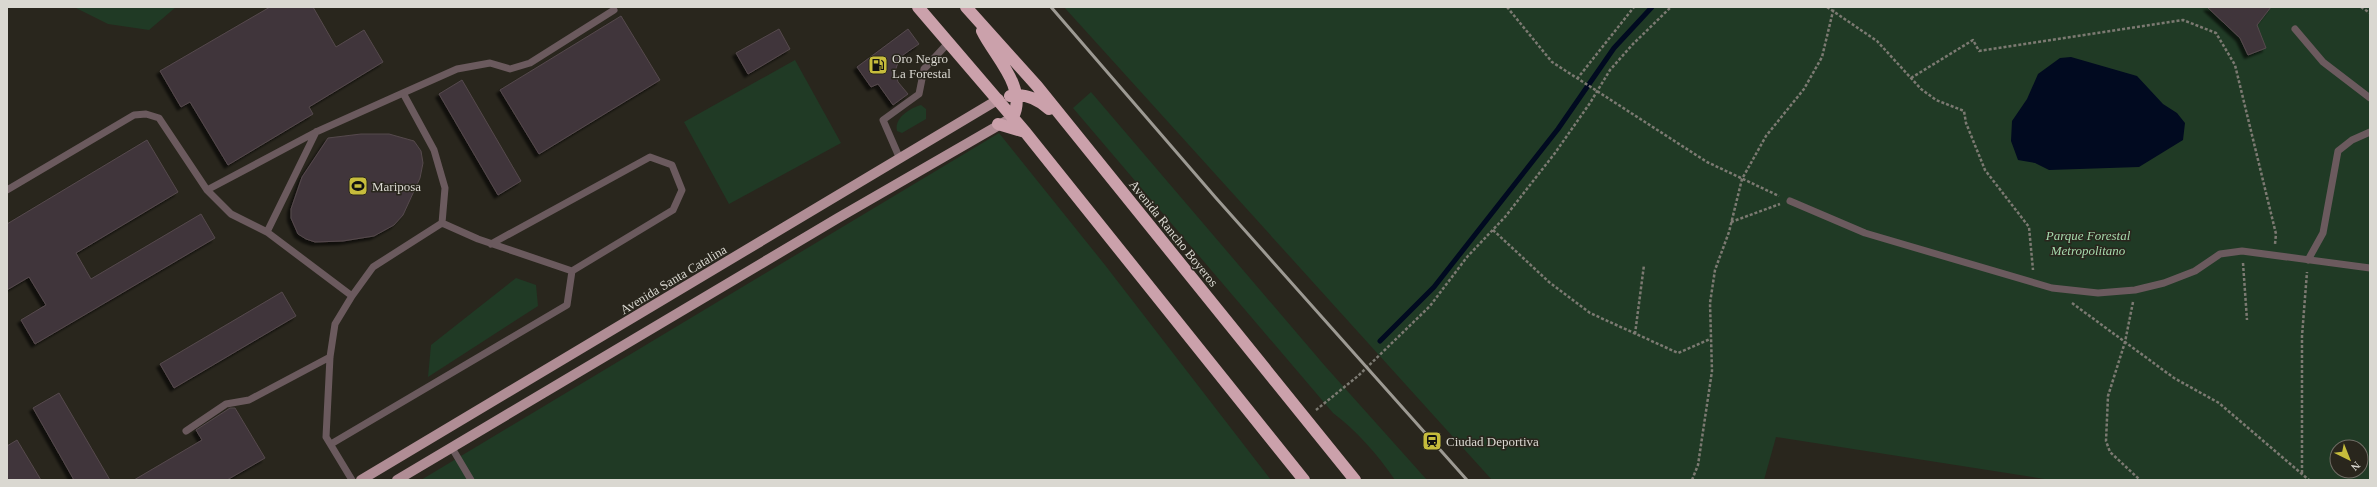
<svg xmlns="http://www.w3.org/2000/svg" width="2377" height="487" font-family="'Times New Roman',serif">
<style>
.green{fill:#203a25;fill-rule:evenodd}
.water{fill:#010a20}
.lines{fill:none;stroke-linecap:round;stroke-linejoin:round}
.stream{stroke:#010a20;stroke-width:5}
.building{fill:#41363a;stroke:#55494d;filter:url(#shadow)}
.path{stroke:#7c7a72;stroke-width:2.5;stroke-dasharray:3 2;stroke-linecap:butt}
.lane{stroke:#6b5a5e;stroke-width:7}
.primary{stroke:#b08d95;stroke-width:10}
.highway{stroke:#cba1ab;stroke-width:12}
.rail{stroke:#9d9a93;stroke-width:3}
.labels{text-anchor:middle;stroke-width:3;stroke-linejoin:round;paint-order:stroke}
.poi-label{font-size:13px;fill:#dad8d1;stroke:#29261d;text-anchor:start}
.street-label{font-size:13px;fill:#dad8d1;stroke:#29261d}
.park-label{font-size:13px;font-style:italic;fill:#a5d9ac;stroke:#29261d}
</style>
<defs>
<filter id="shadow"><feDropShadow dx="-3.5" dy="3.5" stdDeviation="1" flood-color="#0009"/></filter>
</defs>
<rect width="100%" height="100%" fill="#29261d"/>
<path class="green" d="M74 7H176L149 30 108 24Z
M1064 7H2370V480H2051L1776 437 1764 480H1492ZM2337 447H2361V471H2337Z
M795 60 841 143 729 204 684 122Z
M1091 92 1325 366 1427 480H1395C1378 455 1357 431 1333 413L1073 108Z
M921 105 926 109V119L902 133 897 131C894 118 910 108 921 105Z
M999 133 1105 265 1271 480H421Z
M516 278 536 285 538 306 428 377 431 345Z"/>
<path class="water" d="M2071 57 2137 76 2163 104 2177 113 2185 123 2183 140 2139 167 2049 170 2035 163 2018 160 2011 141 2012 121 2027 99 2038 74 2060 58Z"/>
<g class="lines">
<path class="stream" d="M1380 341 1434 287 1558 129 1614 48 1652 7"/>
</g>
<path class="building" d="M270 7H313L336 47 364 30 383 62 309 107 313 114 228 165 190 102 181 107 160 71Z
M2207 7H2271L2257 25 2266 48 2248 55 2240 38Z
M621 16 660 80 539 154 500 90Z
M779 29 790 49 748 74 736 53Z
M908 29 919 44 903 55 898 63 895 71 898 82 908 94 893 105 878 84 871 87 857 67Z
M462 80 521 181 498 195 439 94Z
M361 134H389L414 141 421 151 423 163 420 178 403 215 394 225 374 236 343 241 315 242 306 239 298 234 291 218V209L302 177 328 138Z
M147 140 178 192 76 253 91 279 201 214 215 238 35 344 21 320 46 305 29 277 7 290V224Z
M282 292 296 316 174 388 160 364Z
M59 393 110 480H74L33 408Z
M230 408H235L265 458 227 480H134L202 440 196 430Z
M17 440 41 480H7V446Z"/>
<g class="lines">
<path class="path" d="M1507 7 1552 62 1707 162 1779 196
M1827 7 1877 41 1921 89 1936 100 1964 111 1966 123 1985 170 2029 227 2033 270
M2361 7 2370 13
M1911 78 1973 40 1979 51 2183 20 2216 33 2235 65 2276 234 2275 244
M1577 79 1634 7
M1731 222 1780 204
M1493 230 1549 282 1590 313 1678 353 1710 339
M2243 263 2247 320
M2133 302 2125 342 2108 396 2106 441 2110 452 2140 480
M2072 303 2174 378 2219 403 2309 480
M1635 334 1644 265
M1316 410 1358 376 1430 306 1467 257 1505 217 1555 153 1590 103 1610 70 1633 44 1671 7
M2302 473V336L2307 272
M1692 480 1698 465 1712 371 1710 303 1715 270 1729 232 1742 179 1766 136 1804 89 1822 57 1834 7"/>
<path class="lane" d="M2295 29 2323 62 2370 98
M403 93 457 69 490 63 510 69 530 63 614 10
M900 159 883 120 919 94 924 69 949 42
M7 190 134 115 146 114 159 118 207 190 231 214 267 232 352 296
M207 190 316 132 403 93 434 150 445 188 442 223
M1790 201 1865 233 2052 288 2098 293 2135 290 2164 283 2195 271 2220 254 2242 251 2370 268
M267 232 316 132
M491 244 650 157 672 165 682 190 673 210 572 271
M2308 260 2323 233 2338 151 2352 140 2370 132
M186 431 226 404 249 400 330 357
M331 444 567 305 572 271 478 239 442 223 373 267 352 296 335 324 330 357 326 437 352 480
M452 448 471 480"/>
<path class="primary" d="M361 480 999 99
M397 480 838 218 1013 117"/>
<path class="highway" d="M918 7 1026 133 1304 480
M966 7 1037 86 1355 480
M982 31C994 56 1028 88 1013 117
M1010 96C1025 93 1038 99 1049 109
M998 124 1025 132"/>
<path class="rail" d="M1051 7 1216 198 1467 480"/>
</g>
<defs>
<g id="fuel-square" transform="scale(1)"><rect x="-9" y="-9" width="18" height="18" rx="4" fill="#c6bc3c" stroke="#29261d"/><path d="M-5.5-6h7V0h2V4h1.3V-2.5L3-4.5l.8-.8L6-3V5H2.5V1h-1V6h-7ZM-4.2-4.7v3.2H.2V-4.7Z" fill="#111"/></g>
<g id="stadium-square" transform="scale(1)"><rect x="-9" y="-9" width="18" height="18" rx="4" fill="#c6bc3c" stroke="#29261d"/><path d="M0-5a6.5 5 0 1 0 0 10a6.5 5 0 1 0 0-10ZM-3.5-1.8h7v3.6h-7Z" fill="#111"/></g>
<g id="station-square" transform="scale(1)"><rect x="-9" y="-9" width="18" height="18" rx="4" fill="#c6bc3c" stroke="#29261d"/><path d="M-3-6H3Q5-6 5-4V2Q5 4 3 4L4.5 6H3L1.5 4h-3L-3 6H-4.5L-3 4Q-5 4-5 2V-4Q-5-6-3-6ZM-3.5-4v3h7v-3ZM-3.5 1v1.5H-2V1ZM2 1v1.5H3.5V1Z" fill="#111"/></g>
</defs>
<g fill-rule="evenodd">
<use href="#fuel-square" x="878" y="65"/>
<use href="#stadium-square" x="358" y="186"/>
<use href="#station-square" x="1432" y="441"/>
</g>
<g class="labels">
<g class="poi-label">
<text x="892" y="63">Oro Negro<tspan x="892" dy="15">La Forestal</tspan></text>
<text x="372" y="191">Mariposa</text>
<text x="1446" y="446">Ciudad Deportiva</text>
</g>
<g class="street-label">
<text transform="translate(1174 233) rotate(51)" y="5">Avenida Rancho Boyeros</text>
<text transform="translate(673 279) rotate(-31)" y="5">Avenida Santa Catalina</text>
</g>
<g class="park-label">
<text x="2088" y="240">Parque Forestal<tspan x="2088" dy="15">Metropolitano</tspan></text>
</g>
</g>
<rect width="2377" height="487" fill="none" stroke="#dad8d1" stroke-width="16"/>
<g transform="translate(2349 459) rotate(137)"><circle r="19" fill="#29261d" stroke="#706d65"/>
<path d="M0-3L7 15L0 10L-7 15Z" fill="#c6bc3c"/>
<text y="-6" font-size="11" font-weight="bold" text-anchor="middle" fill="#dad8d1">N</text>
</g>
</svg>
